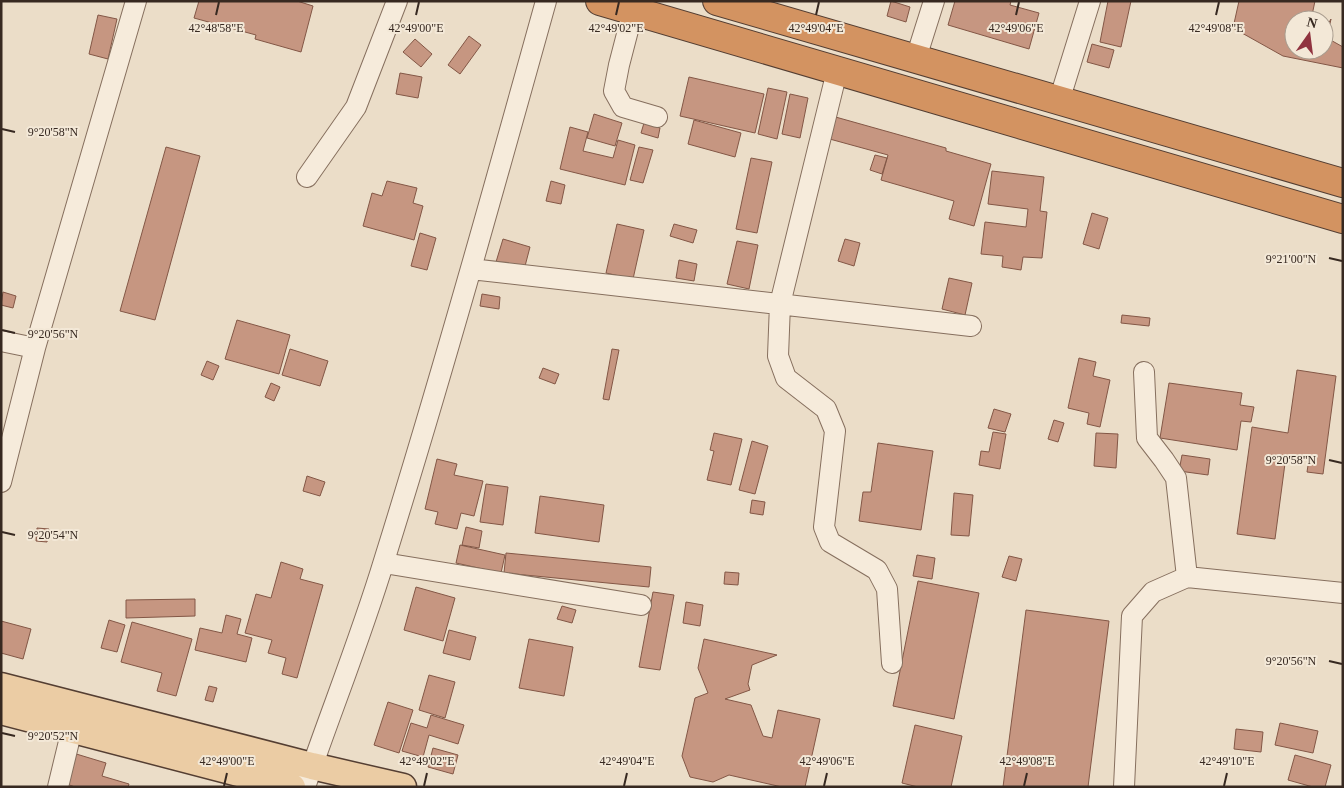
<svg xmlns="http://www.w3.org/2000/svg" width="1344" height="788" font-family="'Times New Roman',serif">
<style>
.building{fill:#c69681;stroke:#835746}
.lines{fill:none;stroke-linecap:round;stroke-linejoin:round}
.minor-casing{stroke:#866f5e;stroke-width:22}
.major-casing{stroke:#543e32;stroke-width:29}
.highway-casing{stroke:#543e32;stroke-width:30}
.minor{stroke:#f6ebdb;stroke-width:20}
.major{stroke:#ebcca4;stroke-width:26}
.highway{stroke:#d39361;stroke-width:28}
.ticks{fill:none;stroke:#372921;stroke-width:2}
.ticks-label{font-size:12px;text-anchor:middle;fill:#372921;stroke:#f3e8d7;stroke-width:4;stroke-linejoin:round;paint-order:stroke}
</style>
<rect width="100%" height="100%" fill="#ebddc8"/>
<path class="building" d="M199 1H297L313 6 301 52 255 39 256 35 194 18Z
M891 1 910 7 906 22 887 16Z
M955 1H1011L1010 5 1039 13 1029 49 948 25Z
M1108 1H1131L1121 47 1100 42Z
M1239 1H1315L1311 20H1294V50H1324V31L1331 19 1327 38 1343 47V68L1283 56 1233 28Z
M98 15 117 19 108 59 89 54Z
M469 36 481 45 460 74 448 65Z
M415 39 432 54 421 67 403 52Z
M1092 44 1114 50 1109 68 1087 62Z
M400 73 422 77 418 98 396 94Z
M689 77 764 94 755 133 680 116Z
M768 88 787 92 777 139 758 134Z
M790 94 808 98 800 138 782 134Z
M594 114 622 123 615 146 587 138Z
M832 116 946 148V151L991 164 974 226 949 219 954 201 881 180 888 155 826 138Z
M694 120 741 133 735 157 688 144Z
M644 123 660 128 658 138 641 133Z
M570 127 588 132 583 151 613 158 618 140 635 145 625 185 560 169Z
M166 147 200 156 155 320 120 311Z
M639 147 653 150 643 183 630 180Z
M875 155 887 158 882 174 870 170Z
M751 158 772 162 757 233 736 229Z
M992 171 1044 177 1040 211 1047 212 1042 258 1023 257 1021 270 1002 267 1003 256 981 254 985 222 1026 227 1028 209 988 204Z
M387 181 417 188 413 203 423 206 414 240 363 226 372 193 382 196Z
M551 181 565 185 561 204 546 201Z
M1092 213 1108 218 1099 249 1083 244Z
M617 224 644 230 633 279 606 273Z
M674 224 697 230 693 243 670 236Z
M420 233 436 238 427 270 411 266Z
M503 239 530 247 524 270 496 262Z
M845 239 860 243 854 266 838 261Z
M737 241 758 245 749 289 727 284Z
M679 260 697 264 694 281 676 278Z
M949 278 972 283 965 315 942 309Z
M3 292 16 296 13 308 1 305Z
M482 294 500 297 499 309 480 306Z
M1122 315 1150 318 1149 326 1121 323Z
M237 320 290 335 279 374 225 359Z
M290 349 328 361 320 386 282 375Z
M612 349 619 350 609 400 603 399Z
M1079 358 1096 362 1093 376 1110 380 1100 427 1087 424 1089 413 1068 408Z
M207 361 219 366 213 380 201 375Z
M543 368 559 374 555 384 539 378Z
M1297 370 1336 376 1323 474 1307 472 1309 459 1286 456 1275 539 1237 534 1252 427 1288 433Z
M271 383 280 387 274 401 265 397Z
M1169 383 1242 393 1240 405 1254 407 1251 422 1241 421 1237 450 1160 438Z
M994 409 1011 414 1005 432 988 428Z
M1054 420 1064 423 1058 442 1048 439Z
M993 432 1006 434 1000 469 979 465 981 451 989 452Z
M714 433 742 439 731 485 707 480 714 451 710 450Z
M1096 433 1118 434 1116 468 1094 466Z
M752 441 768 446 755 494 739 490Z
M878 443 933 451 921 530 859 521 863 492H871Z
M1182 455 1210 459 1208 475 1179 471Z
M437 459 457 464 454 475 483 481 474 516 461 513 457 529 435 524 438 512 425 509Z
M307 476 325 482 320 496 303 491Z
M486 484 508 487 503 525 480 522Z
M954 493 973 495 969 536 951 535Z
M540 496 604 505 599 542 535 533Z
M752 500 765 502 763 515 750 513Z
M466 527 482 531 479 548 462 545Z
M37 528 49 529 47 542 36 541Z
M460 545 505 555 501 573 456 563Z
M506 553 651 567 649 587 504 573Z
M917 555 935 558 932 579 913 576Z
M1009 556 1022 559 1016 581 1002 577Z
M281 562 303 569 300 579 323 585 297 678 282 674 286 658 268 653 272 640 245 633 256 594 271 598Z
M725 572 739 573 738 585 724 584Z
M918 581 979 593 954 719 893 706Z
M416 587 455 598 443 641 404 630Z
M653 592 674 595 660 670 639 667Z
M195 599V616L126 618V600Z
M686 602 703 605 700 626 683 623Z
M562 606 576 610 572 623 557 619Z
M1026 610 1109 621 1088 787H1003Z
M226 615 241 619 237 634 252 638 246 662 195 650 200 628 222 633Z
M109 620 125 625 117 652 101 648Z
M1 621 31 629 23 659 1 653Z
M132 622 192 639 176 696 157 691 162 673 121 662Z
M449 630 476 637 470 660 443 653Z
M529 639 573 647 564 696 519 688Z
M704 639 777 655 752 665 748 684 750 690 725 699 751 705 763 736 772 738 778 710 820 719 805 787H782L729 775 713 782 690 777 682 756 695 698 708 693 698 668Z
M429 675 455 682 445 718 419 710Z
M209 686 217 688 213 702 205 700Z
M388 702 413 710 399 753 374 745Z
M431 715 464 725 458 744 429 735 423 757 402 751 411 723 427 728Z
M1280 723 1318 731 1313 753 1275 745Z
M915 725 962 736 951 787H918L902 783Z
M1236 729 1263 732 1261 752 1234 749Z
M433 748 458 755 453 774 428 767Z
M73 753 106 763 102 776 129 784 128 787H75L64 783Z
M1295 755 1331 765 1325 787H1313L1288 780Z"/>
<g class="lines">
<g class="minor-casing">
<path id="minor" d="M633 11 619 65 614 91 623 107 657 117
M916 58 934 1
M837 71 780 304 778 356 786 378 826 409 835 431 824 527 830 542 877 570 887 589 892 663
M1059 101 1090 1
M307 177 356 107 397 1
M471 269 971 326
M1 341 35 348
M1144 372 1147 438 1164 460 1176 478 1187 577
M1 482 35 348 136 1
M384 563 641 605
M58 787 72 729
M305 787C331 711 361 637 384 561 442 375 494 188 546 1
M1124 787 1132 616 1153 592 1187 577 1343 593"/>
</g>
<g class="major-casing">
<path id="major" d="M1 686 312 766 403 787
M1 711 292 787"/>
</g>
<g class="highway-casing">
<path id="highway" d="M600 1 1343 219
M717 1 1343 183"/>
</g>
<use href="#minor" class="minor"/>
<use href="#major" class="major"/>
<use href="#highway" class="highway"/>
</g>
<path class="ticks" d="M216 15 219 2M416 15 419 2M616 15 619 2M816 15 819 2M1016 15 1019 2M1216 15 1219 2M2 129 15 132M1329 258 1342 261M2 330 15 333M1329 460 1342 463M2 532 15 535M1329 661 1342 664M2 733 15 736M224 786 227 773M424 786 427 773M624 786 627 773M824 786 827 773M1024 786 1027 773M1224 786 1227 773"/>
<g class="ticks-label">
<text x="216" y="32">42°48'58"E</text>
<text x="416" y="32">42°49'00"E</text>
<text x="616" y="32">42°49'02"E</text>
<text x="816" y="32">42°49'04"E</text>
<text x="1016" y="32">42°49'06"E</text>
<text x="1216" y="32">42°49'08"E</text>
<text x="53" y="136">9°20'58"N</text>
<text x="1291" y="263">9°21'00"N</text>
<text x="53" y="338">9°20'56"N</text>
<text x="1291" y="464">9°20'58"N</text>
<text x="53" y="539">9°20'54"N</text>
<text x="1291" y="665">9°20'56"N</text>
<text x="53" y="740">9°20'52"N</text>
<text x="227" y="765">42°49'00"E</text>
<text x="427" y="765">42°49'02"E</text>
<text x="627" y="765">42°49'04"E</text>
<text x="827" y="765">42°49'06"E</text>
<text x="1027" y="765">42°49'08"E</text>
<text x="1227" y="765">42°49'10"E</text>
</g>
<rect width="1344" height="788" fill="none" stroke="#372921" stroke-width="5"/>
<g transform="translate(1309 35) rotate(14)"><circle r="24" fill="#f3e8d7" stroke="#a89c8e"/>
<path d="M0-4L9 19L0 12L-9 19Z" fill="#90333f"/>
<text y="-8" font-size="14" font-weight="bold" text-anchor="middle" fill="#372921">N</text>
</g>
</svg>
